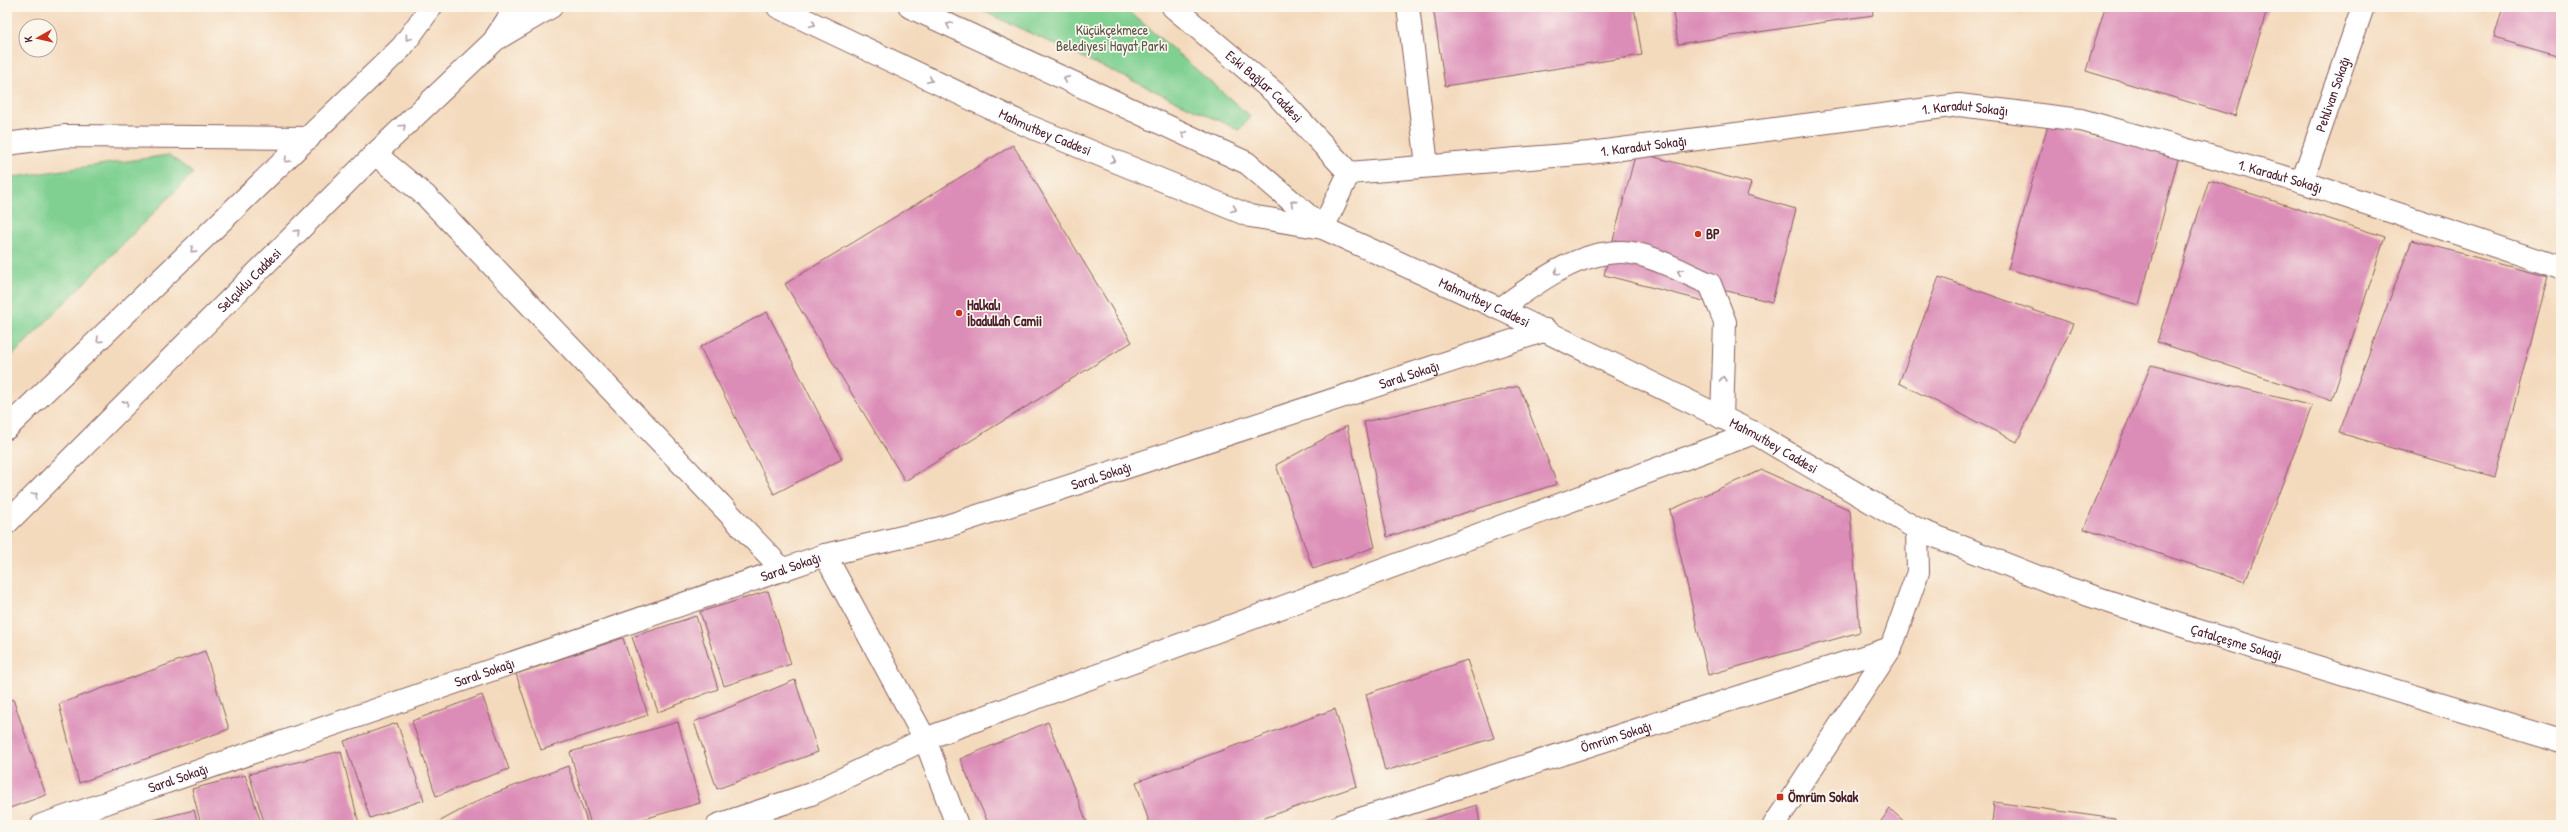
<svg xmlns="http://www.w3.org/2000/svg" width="2568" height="832" font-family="'Patrick Hand',sans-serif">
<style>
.green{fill:#7fd091;stroke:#64785e}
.building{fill:#dc8db7}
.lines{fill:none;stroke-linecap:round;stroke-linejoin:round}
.lane-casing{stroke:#86605e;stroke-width:24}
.street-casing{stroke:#86605e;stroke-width:24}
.secondary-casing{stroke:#86605e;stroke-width:24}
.primary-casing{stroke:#86605e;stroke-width:24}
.lane{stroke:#fff;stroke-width:22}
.street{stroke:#fff;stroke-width:22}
.secondary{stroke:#fff;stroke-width:22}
.primary{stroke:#fff;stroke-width:22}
.oneway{stroke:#ae9aa0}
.poi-dot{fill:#c8321e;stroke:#fbf7ec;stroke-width:1.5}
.labels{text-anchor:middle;stroke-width:3.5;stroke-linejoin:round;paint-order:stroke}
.park-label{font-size:14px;fill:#5a544a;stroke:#fbf7ec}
.street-label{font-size:14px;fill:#4a1f2b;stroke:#fbf7ec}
.poi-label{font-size:14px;font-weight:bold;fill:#4a1f2b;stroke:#fbf7ec;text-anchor:start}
</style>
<rect width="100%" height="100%" fill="#fbf7ec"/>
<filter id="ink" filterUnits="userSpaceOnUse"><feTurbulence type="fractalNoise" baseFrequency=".025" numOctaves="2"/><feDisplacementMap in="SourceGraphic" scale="8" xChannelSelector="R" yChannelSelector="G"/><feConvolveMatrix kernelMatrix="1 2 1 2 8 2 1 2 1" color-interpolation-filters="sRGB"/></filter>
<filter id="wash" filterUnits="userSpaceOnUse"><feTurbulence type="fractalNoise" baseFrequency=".012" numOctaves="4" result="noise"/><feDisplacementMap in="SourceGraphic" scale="16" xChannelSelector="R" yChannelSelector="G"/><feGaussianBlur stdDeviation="0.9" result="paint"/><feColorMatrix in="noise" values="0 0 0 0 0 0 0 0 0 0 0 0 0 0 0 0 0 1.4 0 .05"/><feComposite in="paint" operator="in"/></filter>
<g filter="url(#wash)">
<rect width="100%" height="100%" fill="#f4dabd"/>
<path class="green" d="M974 7H1124L1250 116 1239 130Z
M169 155 193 173 7 361V178Z"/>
<g id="blocks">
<path class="building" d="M1433 7H1634L1642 55 1445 86Z
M1672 7H1872L1873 15 1678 44Z
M2105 7H2268L2235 116 2086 71Z
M2503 7H2561V57L2494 38Z
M2049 121 2179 156 2139 305 2008 269Z
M1013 145 1132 342 905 481 785 284Z
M1636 152 1751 183 1747 195 1796 209 1772 302 1723 290 1719 305 1604 275Z
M2209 180 2385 237 2332 400 2157 342Z
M2412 240 2548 277 2495 477 2339 433Z
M1939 277 2073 324 2017 442 1899 383Z
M767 312 842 459 774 494 700 347Z
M2151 365 2312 406 2245 582 2084 529Z
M1519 386 1557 484 1387 537 1364 422Z
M1347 426 1375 547 1313 569 1276 465Z
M1762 470 1850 510 1860 632 1708 675 1670 510Z
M768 591 791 664 724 686 700 612Z
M696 616 718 689 658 712 632 637Z
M623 638 648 715 541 750 516 674Z
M205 651 229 729 79 783 59 704Z
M1467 660 1494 738 1385 771 1366 694Z
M795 680 818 752 717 789 694 722Z
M482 695 509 769 436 796 412 721Z
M13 699 46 795 7 809V702Z
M1335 709 1357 786 1244 825H1150L1136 782Z
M678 722 700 803 622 825H591L570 752Z
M1048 722 1088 825H989L960 759Z
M397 723 424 800 370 818 344 741Z
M341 751 359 824 265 825 249 774Z
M568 766 588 825H433L487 796Z
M245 775 262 825H201L192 789Z
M1994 802 2116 819 2115 825H1992Z
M1477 805 1480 825H1410Z
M1890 809 1908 825H1878Z
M194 810 198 825H137V824Z"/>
</g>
</g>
<g filter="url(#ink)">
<use href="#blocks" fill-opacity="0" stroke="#86605e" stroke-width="1"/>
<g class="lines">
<g class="lane-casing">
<path id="lane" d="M1500 309C1536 283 1576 252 1622 252 1648 252 1686 274 1710 284L1725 322 1722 418"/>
</g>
<g class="street-casing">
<g id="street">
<path d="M1408 7 1427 165"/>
<path d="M7 144 66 136 309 138"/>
<path d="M375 154 426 196 783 570"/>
<path id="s1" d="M1349 173 1590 153 1959 105 2081 120 2302 182 2561 268"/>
<path id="s2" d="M2302 182 2363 7"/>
<path id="s3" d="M1917 529 2058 585 2183 626 2561 741"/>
<path d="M825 555 925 739 957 825"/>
<path id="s4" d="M42 825 825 555 941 528 1546 330"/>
<path d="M718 825 811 794 925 739 1754 433"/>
<path id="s5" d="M1342 825 1891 648"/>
</g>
</g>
<g class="secondary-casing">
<g id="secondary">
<path id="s6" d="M1173 7 1275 93 1349 173 1323 228"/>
</g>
</g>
<g class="primary-casing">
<g id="primary">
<path id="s7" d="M778 7 1026 125 1250 216 1323 228 1500 309 1754 433 1917 529 1918 572 1891 648 1774 825"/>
<path d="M910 7 1247 163 1323 228"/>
<path d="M496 37 516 7"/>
<path d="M7 428 402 47 431 7"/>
<path id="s8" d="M7 523 375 154 495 40 551 7"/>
</g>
</g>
<use href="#lane" class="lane"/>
<use href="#street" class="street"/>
<use href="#secondary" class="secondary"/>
<use href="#primary" class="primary"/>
</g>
<defs><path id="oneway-chevron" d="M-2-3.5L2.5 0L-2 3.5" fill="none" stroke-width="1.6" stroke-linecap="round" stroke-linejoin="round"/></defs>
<g class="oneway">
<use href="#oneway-chevron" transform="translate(813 24) rotate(25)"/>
<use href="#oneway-chevron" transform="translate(949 25) rotate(-155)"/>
<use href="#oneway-chevron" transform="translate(408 38) rotate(126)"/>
<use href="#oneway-chevron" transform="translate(1066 79) rotate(-155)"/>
<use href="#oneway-chevron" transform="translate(930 80) rotate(25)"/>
<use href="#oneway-chevron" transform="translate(403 127) rotate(-43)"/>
<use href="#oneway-chevron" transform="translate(1184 134) rotate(-155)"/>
<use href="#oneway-chevron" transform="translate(287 160) rotate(136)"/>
<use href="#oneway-chevron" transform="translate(1113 160) rotate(22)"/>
<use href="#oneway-chevron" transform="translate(1293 203) rotate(-139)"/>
<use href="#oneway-chevron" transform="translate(1234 209) rotate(22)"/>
<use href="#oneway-chevron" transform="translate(297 232) rotate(-45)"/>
<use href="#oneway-chevron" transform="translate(193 250) rotate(136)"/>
<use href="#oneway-chevron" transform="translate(1557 272) rotate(152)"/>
<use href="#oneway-chevron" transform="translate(1680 272) rotate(-157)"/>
<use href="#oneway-chevron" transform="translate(99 340) rotate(136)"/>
<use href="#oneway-chevron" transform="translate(1723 379) rotate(-88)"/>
<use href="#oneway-chevron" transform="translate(126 403) rotate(-45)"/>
<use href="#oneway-chevron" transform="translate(35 495) rotate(-45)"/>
</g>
</g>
<g class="poi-dot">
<circle cx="1698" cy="234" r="4"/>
<circle cx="959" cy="313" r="4"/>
<rect x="1776" y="793" width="8" height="8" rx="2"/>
</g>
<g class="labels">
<g class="park-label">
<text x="1112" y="35">Küçükçekmece<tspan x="1112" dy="16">Belediyesi Hayat Parkı</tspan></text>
</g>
<g class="street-label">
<text dy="5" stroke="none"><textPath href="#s6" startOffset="121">Eski Bağlar Caddesi</textPath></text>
<text dy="5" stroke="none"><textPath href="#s2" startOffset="93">Pehlivan Sokağı</textPath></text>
<text dy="5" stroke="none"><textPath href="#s1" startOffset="620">1. Karadut Sokağı</textPath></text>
<text dy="5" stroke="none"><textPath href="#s7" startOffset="295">Mahmutbey Caddesi</textPath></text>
<text dy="5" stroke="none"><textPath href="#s1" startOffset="296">1. Karadut Sokağı</textPath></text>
<text dy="5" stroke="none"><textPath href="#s1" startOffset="944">1. Karadut Sokağı</textPath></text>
<text dy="5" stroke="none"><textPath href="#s8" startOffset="343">Selçuklu Caddesi</textPath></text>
<text dy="5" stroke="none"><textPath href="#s7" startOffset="768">Mahmutbey Caddesi</textPath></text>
<text dy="5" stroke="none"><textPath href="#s4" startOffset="1440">Saral Sokağı</textPath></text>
<text dy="5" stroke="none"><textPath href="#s7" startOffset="1091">Mahmutbey Caddesi</textPath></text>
<text dy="5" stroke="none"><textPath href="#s4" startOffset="1116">Saral Sokağı</textPath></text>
<text dy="5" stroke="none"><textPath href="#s4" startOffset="792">Saral Sokağı</textPath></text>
<text dy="5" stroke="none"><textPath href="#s3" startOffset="339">Çatalçeşme Sokağı</textPath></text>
<text dy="5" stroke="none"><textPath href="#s4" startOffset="468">Saral Sokağı</textPath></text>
<text dy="5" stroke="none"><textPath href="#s5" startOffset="288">Ömrüm Sokağı</textPath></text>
<text dy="5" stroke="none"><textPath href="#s4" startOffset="144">Saral Sokağı</textPath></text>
</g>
<g class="poi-label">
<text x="1706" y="239">BP</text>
<text x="967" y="310">Halkalı<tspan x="967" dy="16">İbadullah Camii</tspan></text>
<text x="1788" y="802">Ömrüm Sokak</text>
</g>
</g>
<rect width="2568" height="832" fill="none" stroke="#fbf7ec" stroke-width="24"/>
<g transform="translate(38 38) rotate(262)"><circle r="19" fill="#fbf7ec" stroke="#b4a19f"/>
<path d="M0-3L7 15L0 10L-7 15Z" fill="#c8321e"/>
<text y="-6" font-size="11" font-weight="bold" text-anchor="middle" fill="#4a1f2b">K</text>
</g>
</svg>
